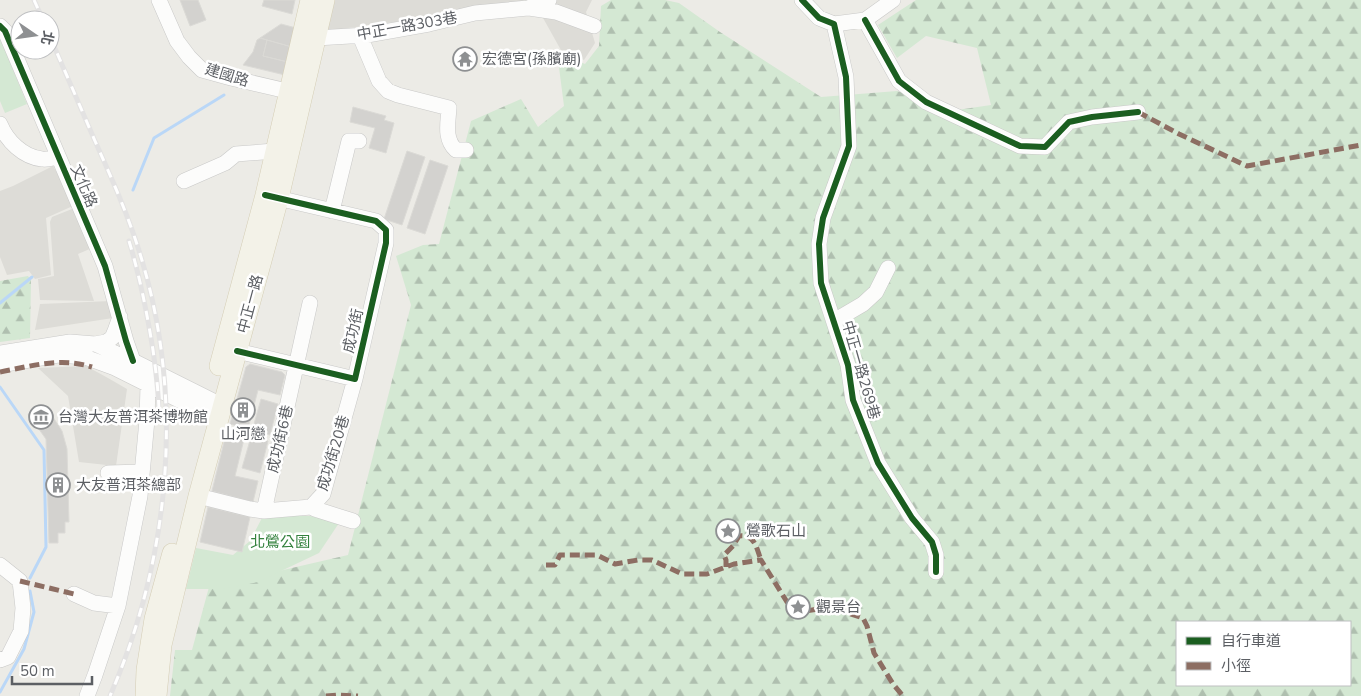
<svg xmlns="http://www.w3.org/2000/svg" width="1361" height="696" font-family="'Nunito Sans','Noto Sans TC',sans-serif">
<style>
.industrial{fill:#dddcd7}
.forest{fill:url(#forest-firs);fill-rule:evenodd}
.park{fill:#d4e8d3}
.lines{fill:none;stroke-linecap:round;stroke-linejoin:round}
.stream{stroke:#bad7f7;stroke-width:3}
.building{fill:#d3d2cf;stroke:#dbdad6}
.minor-casing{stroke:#c9c9c8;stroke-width:16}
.major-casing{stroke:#d4cdb4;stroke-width:20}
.minor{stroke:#fcfcfb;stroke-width:15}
.major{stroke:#f3f2e8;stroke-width:19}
.rail-casing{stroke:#e3e2e2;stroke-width:5}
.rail{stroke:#fff;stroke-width:3;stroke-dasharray:9;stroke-linecap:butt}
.quiet{stroke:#8d6e63;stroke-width:5;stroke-dasharray:10 5;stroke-linecap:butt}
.cycleway-casing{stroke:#fff;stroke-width:9}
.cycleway{stroke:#1b5e20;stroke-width:6}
.labels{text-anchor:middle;stroke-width:5;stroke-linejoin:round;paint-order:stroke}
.street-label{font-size:15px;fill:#5c5f64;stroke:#fff}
.poi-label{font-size:15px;fill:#5c5f64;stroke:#fff;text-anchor:start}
.park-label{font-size:15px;fill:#35823f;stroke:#fff}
</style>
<defs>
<pattern id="forest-firs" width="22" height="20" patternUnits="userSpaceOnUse" patternTransform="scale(1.25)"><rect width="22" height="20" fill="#d4e8d3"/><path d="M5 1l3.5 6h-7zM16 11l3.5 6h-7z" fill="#afbfaf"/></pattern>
</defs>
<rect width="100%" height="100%" fill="#ecebe6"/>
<path class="industrial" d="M332 0H531L441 16 325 31Z
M533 0H592L586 12 595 43 584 60 562 52Z
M53 166 75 205 46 218 51 275 35 279 29 271 7 275 0 257V191L13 186Z
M77 207 92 248 78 254 94 301 40 300 38 279 54 276 50 222 52 217Z
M111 301 113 318 35 330 40 304Z
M86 366 108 378 127 389 116 466 79 462 68 396 38 368Z"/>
<path class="forest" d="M611 0H665L679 3 720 32 821 97 897 91 957 110 991 105 977 48 926 36 897 58 878 25 916 0H1361V696H170L175 650H192L209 587 348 555 411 305 396 256 423 245 439 244 471 121 521 99 538 127 564 106 557 52 585 64 599 46 601 6ZM1177 622H1350V685H1177Z
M28 276 31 280 30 338 0 342V281Z"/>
<path class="park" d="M0 38 27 104 5 113 0 101Z
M263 516H310L339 523 319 553 258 582 222 589H186L196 548 233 555 250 541Z"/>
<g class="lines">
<path class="stream" d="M133 190 154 138 224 95
M0 303 32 277
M0 387 44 450 46 547 30 578
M0 692 24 649 34 612 30 591"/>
</g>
<path class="building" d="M180 0H198L206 20 190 26Z
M264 0H295L292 14 262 6Z
M281 24 296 28 292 47 260 38Z
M260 38 267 40 263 56 288 62 285 75 243 65 253 52 257 40Z
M267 40 292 47 288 62 263 56Z
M353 107 386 116 384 120 394 123 386 153 369 148 375 128 350 122Z
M407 151 425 157 402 225 384 219Z
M430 160 448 166 425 234 407 228Z
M250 364 282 372 285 375 280 395 258 390 248 429 230 424 246 367Z
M261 399 278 404 270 435 252 431Z
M39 406 46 417 51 414 62 431 67 449 69 522H65V533H58V543H49L46 439 28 414Z
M227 430 245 435 235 476 258 481 253 502 212 491Z
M251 437 268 441 260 473 242 468Z
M208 507 250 517 242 552 200 542Z"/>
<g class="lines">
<g class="minor-casing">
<path id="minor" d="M159 0 177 41 189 57 202 70 231 78 300 94
M802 0 819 18 834 24 846 77 849 146 823 218 819 244 821 283 848 365 853 400 878 463 912 518 932 542 936 555V572
M529 8 556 12 594 26
M865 20 899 81 926 102 1020 146 1045 147 1069 122 1092 117 1138 112
M834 24 865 20 893 0
M0 26 5 31 105 266 126 341 133 361
M360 36 379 81 388 91 398 95 449 108C448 123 444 139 456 150H466
M316 38 367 35 429 24 475 13 528 8 549 0
M0 124C7 141 23 157 42 159 47 160 53 158 58 157
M184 181 225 163 236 154 275 151
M332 211 349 141H359
M834 321 863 304 876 292 888 268
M237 351 355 379 386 243V230L376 221 269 196
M0 353 70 342 95 344 106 342 112 338 115 331 120 317
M0 365 58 355 85 357 115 368 207 414 220 411 211 400 133 361 95 344
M108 473 142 472
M198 496 250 509 264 511 311 507 323 494 355 379
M311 507 315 509 353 521
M264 511 310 303
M0 565 20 581 23 608 21 631 8 657 0 660
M74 594 94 603 118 606
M87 696 95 675 118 606 140 496 147 420 148 385"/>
</g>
<g class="major-casing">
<path id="major" d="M219 366 265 195 310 0
M145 696 146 670 154 619 172 553
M157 696 162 645 198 496 279 198 325 0"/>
</g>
<use href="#minor" class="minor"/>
<use href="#major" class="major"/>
<g class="rail-casing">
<path id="rail" d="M34 0 43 20
M50 37C65 71 80 106 95 141 112 179 129 217 141 257 185 401 170 558 110 696
M129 241C140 277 147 313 153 350 156 372 159 394 159 416"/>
</g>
<use href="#rail" class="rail"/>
<path class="quiet" d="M1138 112 1179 134 1247 166 1361 145
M0 372C32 366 60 357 92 367
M546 565H555L560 555H597L615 564 638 560H652L682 574H707L734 564 761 560 787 602 806 611 830 607 863 618 867 626 874 653 893 684 903 696
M726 567V560L724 555 733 546 739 536C755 534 756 547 761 560
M20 581 74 594
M326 696 338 695 358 696"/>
<g class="cycleway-casing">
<path id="cycleway" d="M802 0 819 18 834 24 846 77 849 146 823 218 819 244 821 283 848 365 853 400 878 463 912 518 932 542 936 555V572
M865 20 899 81 926 102 1020 146 1045 147 1069 122 1092 117 1138 112
M0 26 5 31 105 266 126 341 133 361
M237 351 355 379 386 243V230L376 221 265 195"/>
</g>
<use href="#cycleway" class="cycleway"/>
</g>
<defs>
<g id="temple-ring" transform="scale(1.25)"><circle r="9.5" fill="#fff" stroke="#8e9092" stroke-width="1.5"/><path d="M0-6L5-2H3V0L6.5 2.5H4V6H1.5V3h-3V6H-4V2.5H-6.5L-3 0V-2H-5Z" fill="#8e9092"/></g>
<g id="building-ring" transform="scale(1.25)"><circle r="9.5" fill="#fff" stroke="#8e9092" stroke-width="1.5"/><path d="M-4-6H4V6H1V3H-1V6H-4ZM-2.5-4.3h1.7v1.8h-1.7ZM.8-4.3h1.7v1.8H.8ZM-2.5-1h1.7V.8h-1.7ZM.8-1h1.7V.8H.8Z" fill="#8e9092"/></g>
<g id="museum-ring" transform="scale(1.25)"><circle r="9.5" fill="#fff" stroke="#8e9092" stroke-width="1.5"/><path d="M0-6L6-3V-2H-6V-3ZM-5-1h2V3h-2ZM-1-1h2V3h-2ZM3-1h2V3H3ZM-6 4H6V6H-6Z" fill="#8e9092"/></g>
<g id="sight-ring" transform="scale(1.25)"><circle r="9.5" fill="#fff" stroke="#8e9092" stroke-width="1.5"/><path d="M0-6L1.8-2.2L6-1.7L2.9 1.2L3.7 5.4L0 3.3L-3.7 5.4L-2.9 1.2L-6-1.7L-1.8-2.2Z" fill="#8e9092"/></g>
</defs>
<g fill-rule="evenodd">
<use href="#temple-ring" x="465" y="59"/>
<use href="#building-ring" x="243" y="410"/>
<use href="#museum-ring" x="41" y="417"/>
<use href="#building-ring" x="58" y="485"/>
<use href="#sight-ring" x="728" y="531"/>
<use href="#sight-ring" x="798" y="607"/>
</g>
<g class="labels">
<g class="street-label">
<text transform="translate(407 26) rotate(-10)" y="5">中正一路303巷</text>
<text transform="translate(227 75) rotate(17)" y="5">建國路</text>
<text transform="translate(84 186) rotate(67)" y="5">文化路</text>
<text transform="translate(250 304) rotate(-75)" y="5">中正一路</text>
<text transform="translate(353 331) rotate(-77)" y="5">成功街</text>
<text transform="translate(861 370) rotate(74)" y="5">中正一路269巷</text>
<text transform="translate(280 439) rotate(-77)" y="5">成功街6巷</text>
<text transform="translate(333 453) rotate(-73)" y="5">成功街20巷</text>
</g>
<g class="poi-label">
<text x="482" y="64">宏德宮(孫臏廟)</text>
<text x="58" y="422">台灣大友普洱茶博物館</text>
<text x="243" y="439" text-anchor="middle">山河戀</text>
<text x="76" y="490">大友普洱茶總部</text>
<text x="746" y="536">鶯歌石山</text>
<text x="816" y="612">觀景台</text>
</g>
<g class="park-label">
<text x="280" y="547">北鶯公園</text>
</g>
</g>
<rect x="1176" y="621" width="175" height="65" fill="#ffffff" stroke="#bebfc1"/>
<rect x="1186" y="637" width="25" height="8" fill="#1b5e20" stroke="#bebfc1"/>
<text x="1221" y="646" font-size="15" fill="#5c5f64">自行車道</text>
<rect x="1186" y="662" width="25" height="8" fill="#8d6e63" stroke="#bebfc1"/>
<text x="1221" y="671" font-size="15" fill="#5c5f64">小徑</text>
<g transform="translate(35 35) rotate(103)"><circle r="24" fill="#ffffff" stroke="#bebfc1"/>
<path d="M0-4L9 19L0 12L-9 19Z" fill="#8e9092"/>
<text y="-8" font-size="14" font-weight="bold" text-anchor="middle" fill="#5c5f64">北</text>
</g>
<path d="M12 676v8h80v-8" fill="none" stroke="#5c5f64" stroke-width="2.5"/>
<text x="20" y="676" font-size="15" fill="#5c5f64" stroke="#ffffff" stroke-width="4" paint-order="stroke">50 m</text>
</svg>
